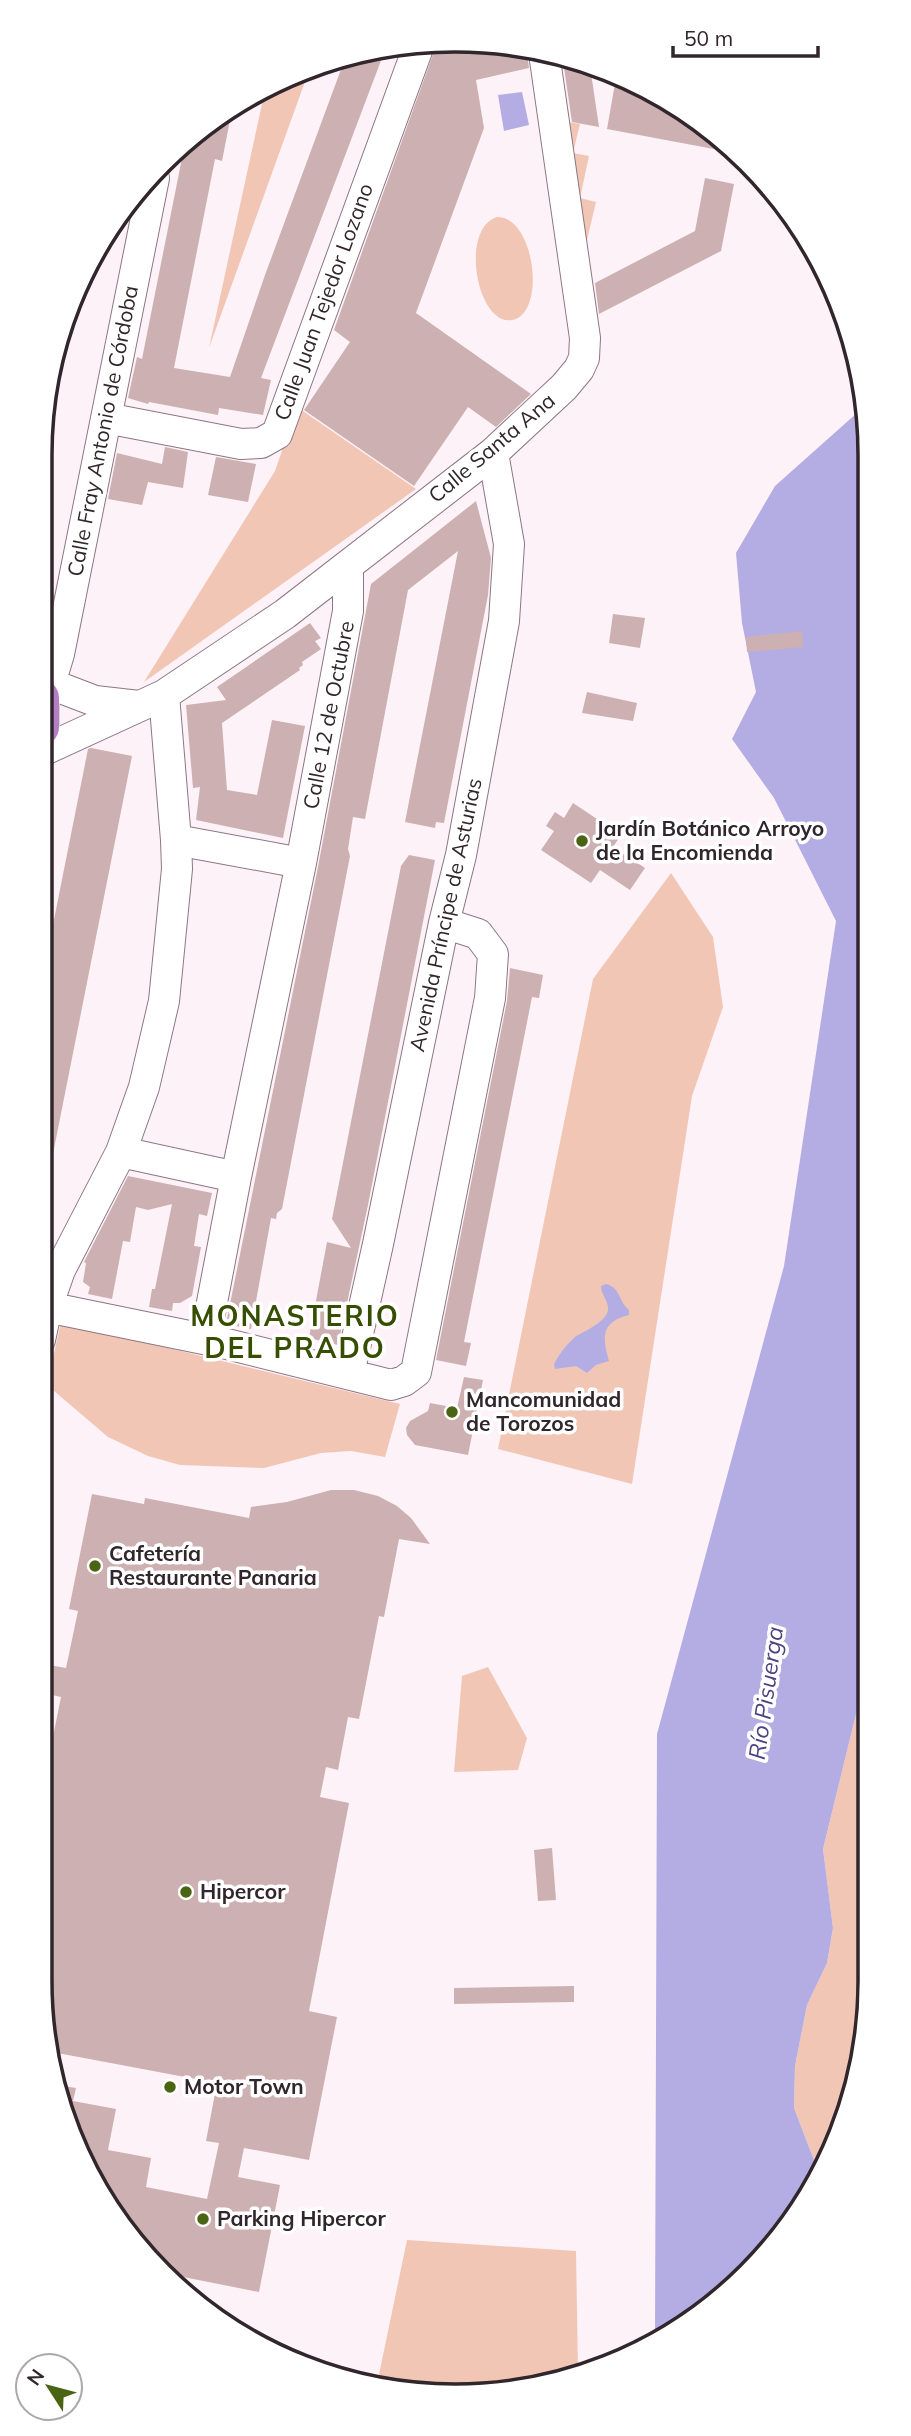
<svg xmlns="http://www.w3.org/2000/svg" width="911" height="2436" font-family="Mulish,sans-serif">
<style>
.green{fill:#f2c6b5}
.water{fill:#b4ade4}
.building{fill:#cdb0b1}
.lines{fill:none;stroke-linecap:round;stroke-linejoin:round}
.minor-casing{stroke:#8d7682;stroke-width:32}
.highway-casing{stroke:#d6d4d5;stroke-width:40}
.minor{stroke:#fff;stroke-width:30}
.highway{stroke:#b47dc5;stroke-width:38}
.poi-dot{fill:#4b6414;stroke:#fff;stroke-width:2.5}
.labels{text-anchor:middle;stroke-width:7;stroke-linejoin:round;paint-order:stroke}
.street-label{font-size:21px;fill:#30262b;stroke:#fff}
.poi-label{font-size:21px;font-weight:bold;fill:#30262b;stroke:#fff;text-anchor:start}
.water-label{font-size:23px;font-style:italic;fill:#4d4183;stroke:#fff}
.district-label{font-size:28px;font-weight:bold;letter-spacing:2px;fill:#374d00;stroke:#fff}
.rim{fill:none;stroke:#30262b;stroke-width:3.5}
</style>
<rect width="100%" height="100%" fill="#fdf2f8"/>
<path class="green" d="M307 76 209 348 265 90Z
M569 122 580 124 573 153 589 156 580 198 596 202 586 244Z
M497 217C535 216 547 314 512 320 477 326 459 229 497 217Z
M297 407 416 489 144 682 275 471Z
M671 873 713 937 723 1007 692 1096 632 1484 498 1449 593 979Z
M61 1322 400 1404 385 1457 351 1451 321 1453 264 1468 180 1465 148 1456 108 1437 47 1385Z
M870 1636 871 1981 856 2088 817 2168 794 2108 795 2066 807 2005 827 1963 833 1928 823 1849 859 1702Z
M488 1667 527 1738 518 1770 454 1772 462 1676Z
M407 2240 576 2251 578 2371 537 2388 401 2392 377 2384Z"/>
<path class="water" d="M522 92 529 125 504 131 498 95Z
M867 404 870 1636 859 1702 823 1849 833 1928 827 1963 807 2005 795 2066 794 2108 817 2168 785 2233 686 2326 655 2339 657 1734 784 1266 836 921 774 798 732 739 756 692 742 623 736 553 775 486Z
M606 1284C621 1288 618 1301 629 1310V1315C601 1322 602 1337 609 1361L596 1365 587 1373 576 1366 555 1369 554 1364C559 1354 566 1345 575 1337 584 1331 610 1321 608 1307 607 1299 601 1294 601 1286Z"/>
<path class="building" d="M436 46 527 52 529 68 476 80 484 128 416 313 531 394 496 427 468 407 414 486 304 410 350 342 334 330Z
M385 50 261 378 271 380 263 415 219 408 218 415 149 402 148 404 128 398 137 357 142 359 183 153 190 154 192 145 232 110 222 161 215 159 174 368 230 377 265 275 343 64Z
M562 54 590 66 599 127 572 122Z
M616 78 686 110 735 153 607 129Z
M705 178 734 184 721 251 599 314 595 283 695 231Z
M165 447 188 452 183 488 148 482 142 505 108 499 117 453 162 464Z
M216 457 256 464 248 502 208 495Z
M476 501 491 558 488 595 444 823 436 822 435 828 405 822 458 551 408 590 365 819 353 817 348 849 350 856 282 1209 277 1213 276 1219 271 1218 251 1329 226 1324 318 867 371 584Z
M613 614 645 618 640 648 609 643Z
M310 623 321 638 315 641 321 649 302 662 303 665 299 668 300 670 222 723 227 790 257 795 272 720 305 726 283 838 196 820 200 787 193 788 186 705 226 700 217 687Z
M802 631 803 647 747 652 746 637Z
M587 692 637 703 633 721 582 713Z
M91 748 132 756 48 1179 40 1178V990L88 749Z
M573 803 621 835 613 847 645 868 630 890 600 870 591 883 541 850 554 831 546 826 555 812 564 818Z
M409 855 435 860 368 1205 338 1345 309 1338 327 1242 351 1248 332 1219 401 866Z
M510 968 543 975 539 998 532 997 464 1342 471 1343 466 1366 436 1360 507 1001Z
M128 1176 212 1193 207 1216 199 1214 194 1246 201 1247 192 1296 180 1303H173L172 1311 149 1307 152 1289H155L172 1204 148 1210 136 1207 130 1242 123 1241 112 1299 88 1294 90 1287 83 1282 86 1263 84 1262Z
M464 1377 483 1380 468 1455 415 1445 407 1435 406 1428 410 1421 428 1411 430 1403 457 1408Z
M331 1490H354L378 1496 397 1506 411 1518 430 1544 399 1539 384 1617 379 1616 359 1719 348 1717 338 1770 326 1767 320 1797 349 1803 309 2011 337 2017 309 2160 244 2148 238 2177 280 2185 259 2292 168 2274 143 2254 62 2114 57 2085 76 2088 73 2101 116 2109 108 2150 151 2158 146 2187 207 2199 219 2143 206 2141 217 2083 52 2052 40 1980V1801L61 1697 43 1693 49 1665 66 1668 78 1611 69 1609 92 1494 144 1504 145 1498 249 1518 251 1507 287 1502Z
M552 1848 556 1900 538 1901 534 1850Z
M574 1986V2002L454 2004V1988Z"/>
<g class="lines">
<g class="minor-casing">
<path id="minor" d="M106 418 241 444 261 443 277 434 419 45
M40 680 95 701 139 706
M50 684 59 654 154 178
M40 752 164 695 285 614 493 453 564 387 579 369 584 358 585 338 544 53
M176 840 301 863
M121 1152 236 1177
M47 1307 223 1343 391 1385 404 1381 416 1372 490 998 493 954 478 934 444 923
M205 1339 236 1177 301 863 348 611V566
M40 1340 47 1307 60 1270 121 1152 144 1087 164 1001 177 869 176 840 164 695
M349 1374 378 1244 444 923 461 855 504 621 509 544 493 453"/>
</g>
<g class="highway-casing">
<path id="highway" d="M40 698V727"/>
</g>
<use href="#minor" class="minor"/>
<use href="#highway" class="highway"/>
</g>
<g class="poi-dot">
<circle cx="582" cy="841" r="7"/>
<circle cx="452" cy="1412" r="7"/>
<circle cx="95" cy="1566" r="7"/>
<circle cx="186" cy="1892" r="7"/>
<circle cx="170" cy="2087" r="7"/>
<circle cx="203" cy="2219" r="7"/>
</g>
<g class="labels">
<g class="street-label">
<text transform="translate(324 302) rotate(-70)" y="7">Calle Juan Tejedor Lozano</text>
<text transform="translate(103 431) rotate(-79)" y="7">Calle Fray Antonio de Córdoba</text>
<text transform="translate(492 448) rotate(-40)" y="7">Calle Santa Ana</text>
<text transform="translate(329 715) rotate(-79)" y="7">Calle 12 de Octubre</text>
<text transform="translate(446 915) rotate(-78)" y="7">Avenida Príncipe de Asturias</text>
</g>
<g class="poi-label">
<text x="596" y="836">Jardín Botánico Arroyo<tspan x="596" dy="24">de la Encomienda</tspan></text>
<text x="466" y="1407">Mancomunidad<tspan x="466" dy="24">de Torozos</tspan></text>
<text x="109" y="1561">Cafetería<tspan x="109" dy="24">Restaurante Panaria</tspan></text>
<text x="200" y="1899">Hipercor</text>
<text x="184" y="2094">Motor Town</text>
<text x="217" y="2226">Parking Hipercor</text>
</g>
<g class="water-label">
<text transform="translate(766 1693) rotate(-82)" y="8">Río Pisuerga</text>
</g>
<g class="district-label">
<text x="295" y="1326">MONASTERIO<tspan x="295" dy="32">DEL PRADO</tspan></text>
</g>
</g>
<path d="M0 0H911V2436H0ZM455 52H455A403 403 0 0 1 858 455V1981A403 403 0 0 1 455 2384H455A403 403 0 0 1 52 1981V455A403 403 0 0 1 455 52Z" fill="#fff" fill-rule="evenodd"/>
<path class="rim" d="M455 52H455A403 403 0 0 1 858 455V1981A403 403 0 0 1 455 2384H455A403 403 0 0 1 52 1981V455A403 403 0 0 1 455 52Z"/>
<g transform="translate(49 2387) rotate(306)"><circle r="33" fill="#ffffff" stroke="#aca8aa" stroke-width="2"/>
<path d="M0-5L12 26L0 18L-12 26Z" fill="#4b6414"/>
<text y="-10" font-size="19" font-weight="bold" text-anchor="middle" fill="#30262b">N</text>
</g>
<path d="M673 46v10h145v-10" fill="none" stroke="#30262b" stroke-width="3.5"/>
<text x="684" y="46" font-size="21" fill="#30262b" stroke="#ffffff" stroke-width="5" paint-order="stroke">50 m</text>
</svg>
